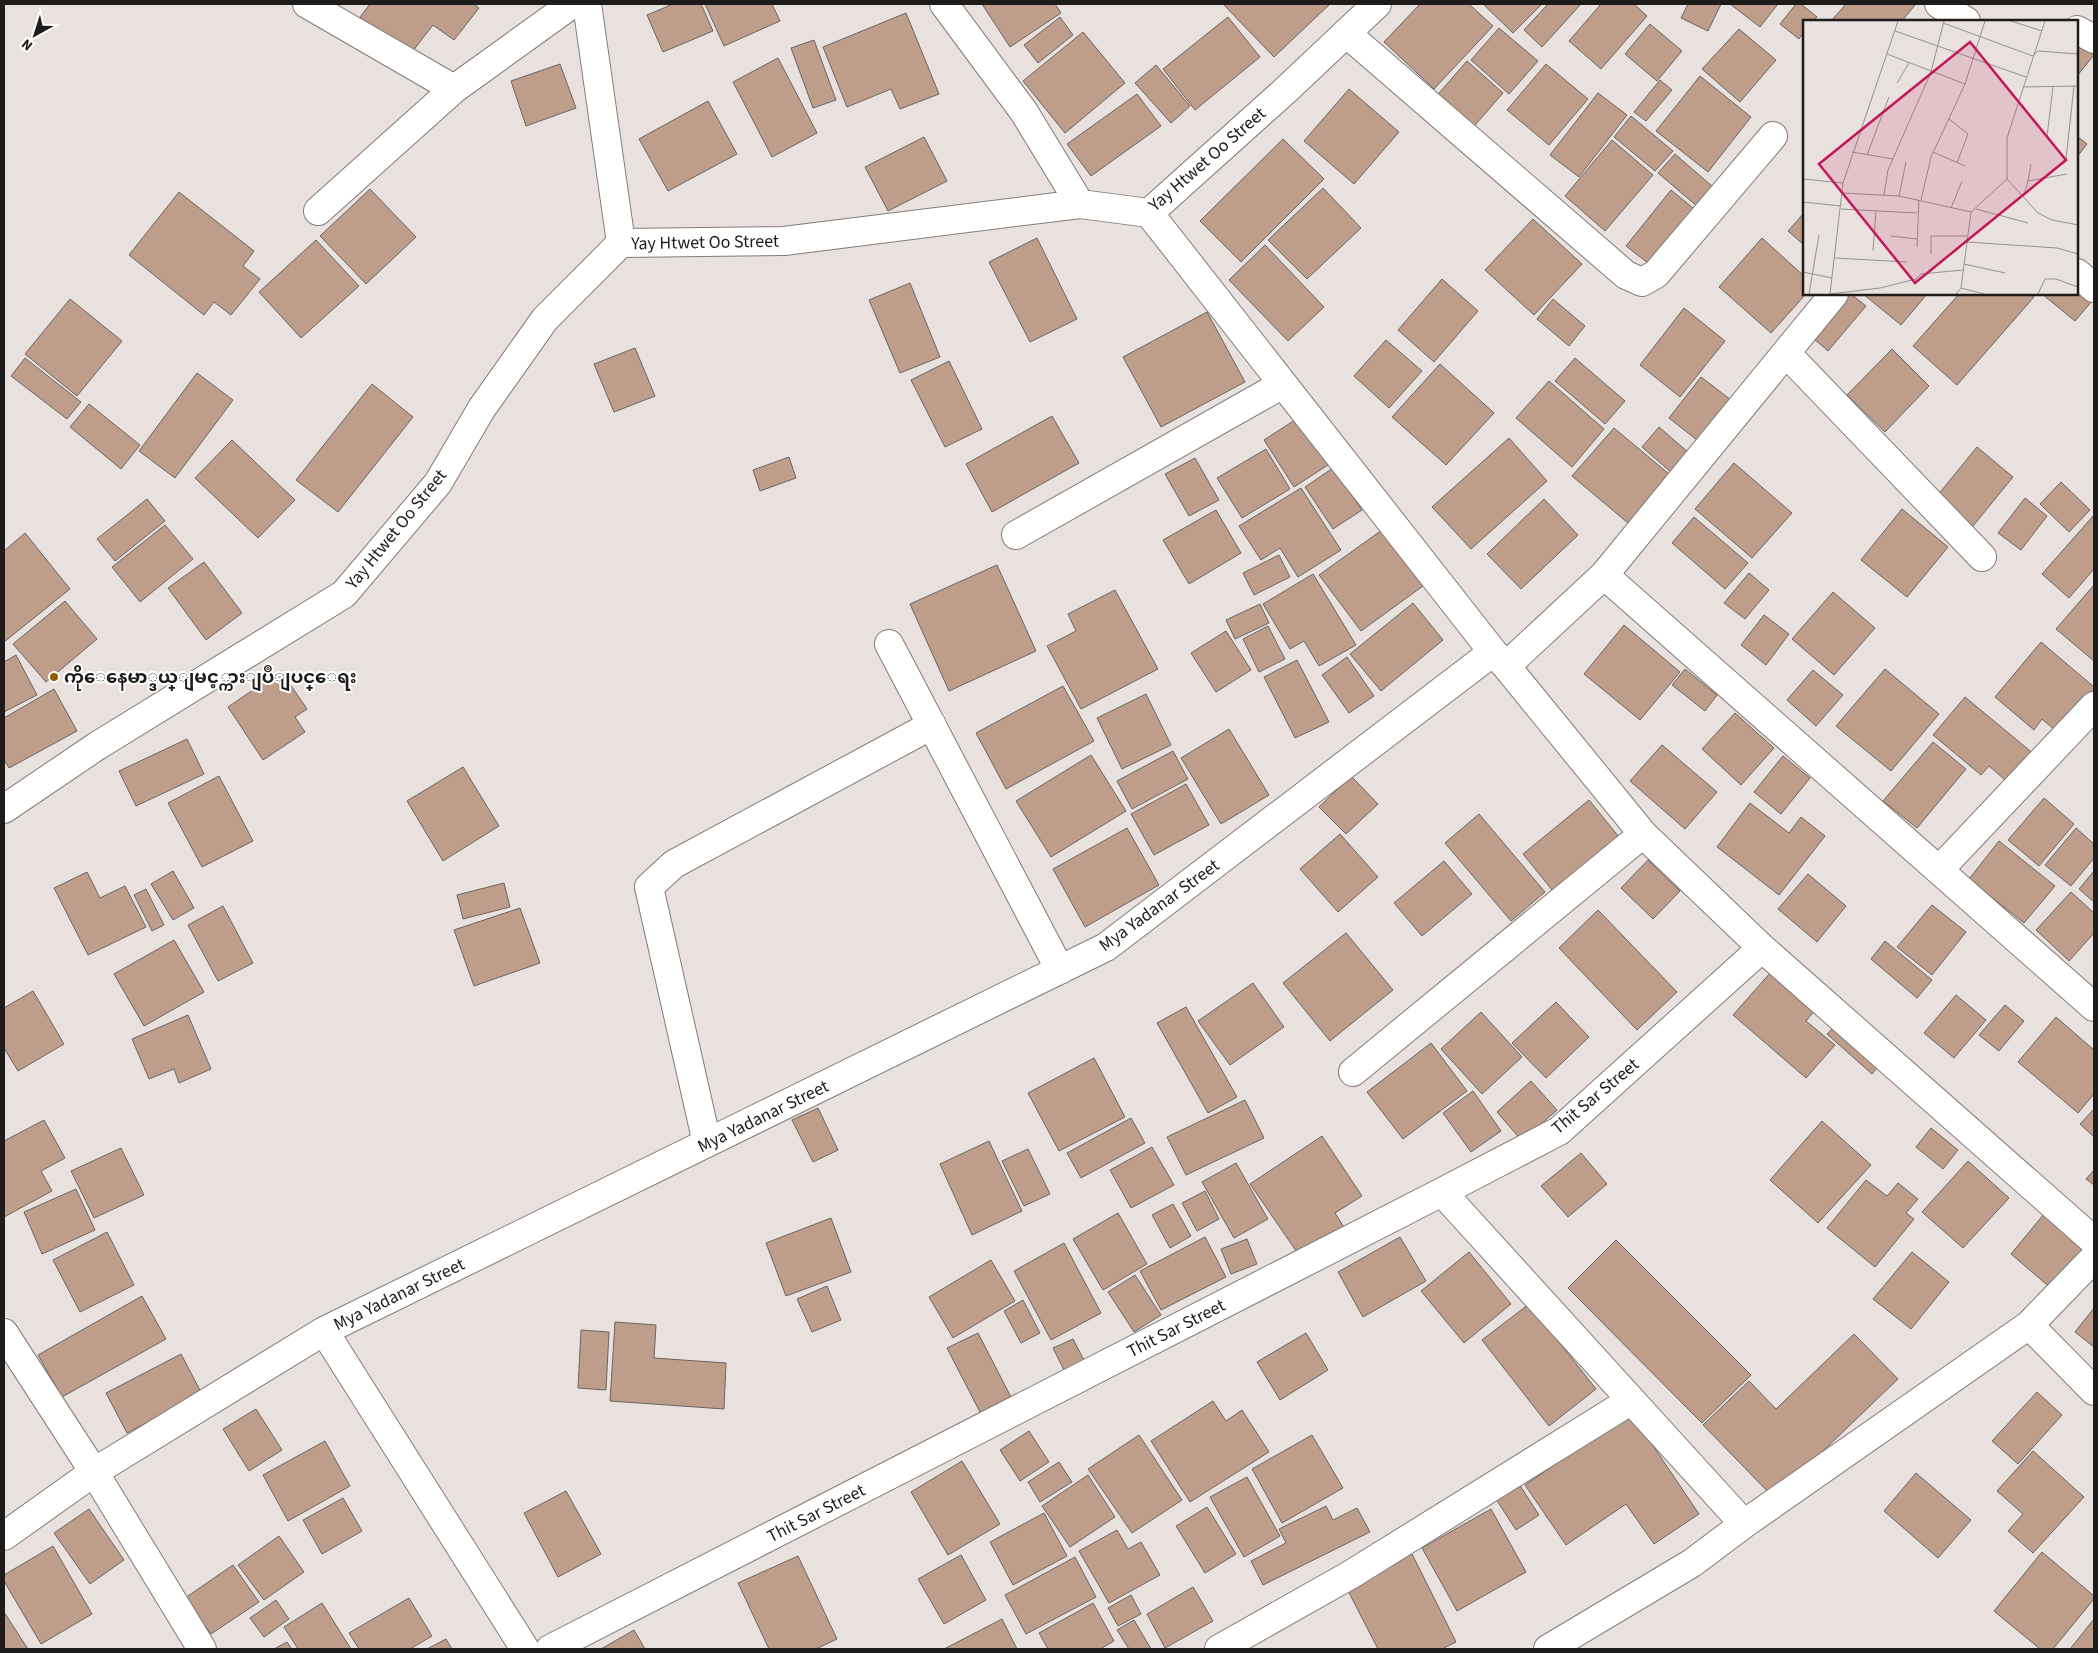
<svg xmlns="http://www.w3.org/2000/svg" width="2098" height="1653" font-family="'Source Sans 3','Noto Sans Myanmar',sans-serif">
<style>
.building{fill:#be9d8b;stroke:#6b6562}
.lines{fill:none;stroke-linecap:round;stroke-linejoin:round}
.minor-casing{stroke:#827c79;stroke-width:30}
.minor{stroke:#fff;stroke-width:28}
.poi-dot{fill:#8a6101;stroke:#fff;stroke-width:2}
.labels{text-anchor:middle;stroke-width:4;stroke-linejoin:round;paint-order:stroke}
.street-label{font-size:18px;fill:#1e1c1a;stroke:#fff}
.poi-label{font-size:18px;font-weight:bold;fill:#1e1c1a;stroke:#fff;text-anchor:start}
.inset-road{fill:none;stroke:#97928f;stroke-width:1}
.view{fill:#c2185b;fill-opacity:0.15;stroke:#c2185b;stroke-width:2.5}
.inset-edge{fill:none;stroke:#1e1c1a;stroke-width:2.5}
</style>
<rect width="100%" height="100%" fill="#e8e1dd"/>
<path class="building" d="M370 4H473L479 8 454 40 433 25 409 56 360 17Z
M673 4H701L713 31 663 52 647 15Z
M705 4H772L780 21 724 46Z
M982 4H1055L1061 13 1010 47Z
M1223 4H1330L1274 57Z
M1420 4H1469L1493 26 1434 89 1384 42Z
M1483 4H1542L1513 33Z
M1548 4H1581L1542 47 1524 30Z
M1601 4H1634L1647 16 1601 69 1569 41Z
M1688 4H1721L1708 31 1681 18Z
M1730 4H1778L1760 27Z
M1796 4H1801L1817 17 1813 21H1804V32L1799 39 1780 24Z
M1846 4H1913L1915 5 1902 21H1831Z
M906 13 939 94 900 109 891 89 847 107 823 47Z
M1060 17 1073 35 1038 63 1024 45Z
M1228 17 1260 57 1195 110 1163 69Z
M1650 24 1682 51 1657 81 1625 54Z
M1499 28 1538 61 1509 94 1471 60Z
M1739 29 1776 60 1740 102 1702 69Z
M1083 32 1125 83 1065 133 1023 81Z
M814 40 836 100 813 108 791 48Z
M2077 41 2094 55 2077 76Z
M778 58 817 133 772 157 733 82Z
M1467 61 1503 93 1469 132 1433 100Z
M560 64 576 108 526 126 511 81Z
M1546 64 1588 99 1549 145 1507 110Z
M1156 65 1190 106 1171 123 1135 83Z
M1700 76 1751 117 1708 172 1656 131Z
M1660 80 1672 90 1646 121 1634 112Z
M1349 89 1399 132 1354 184 1304 141Z
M1598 93 1627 115 1579 177 1550 155Z
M1137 94 1161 126 1091 176 1067 144Z
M708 101 737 154 668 191 639 139Z
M1631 116 1673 151 1655 171 1614 137Z
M2077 136 2087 144 2077 157Z
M924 137 947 181 888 211 865 167Z
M1283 139 1324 179 1241 262 1200 221Z
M1612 140 1653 175 1605 231 1565 196Z
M1675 154 1720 193 1704 212 1658 173Z
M1323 188 1361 228 1307 279 1268 240Z
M370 189 416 237 366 284 320 236Z
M1671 190 1698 212 1653 267 1626 246Z
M179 192 254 251 243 266 260 279 231 315 214 302 204 315 129 255Z
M1804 213V245L1788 231Z
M1533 219 1582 264 1534 315 1485 270Z
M1037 238 1077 319 1030 342 989 262Z
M1762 238 1804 276V294H1806L1771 333 1719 287Z
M316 240 359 286 301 338 259 292Z
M1265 245 1324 307 1288 341 1229 280Z
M1442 279 1478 311 1434 362 1398 330Z
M910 283 940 357 900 373 869 300Z
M2077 289 2092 301 2075 321 2042 294H2077Z
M1839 294H1851L1866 306 1828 351 1806 332Z
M1863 294H1927L1901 325Z
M1959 294H2030L2034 297 1957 385 1913 346Z
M70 299 122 341 77 396 25 354Z
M1553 299 1585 326 1569 346 1537 319Z
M1684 308 1725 341 1680 397 1640 365Z
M1207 312 1245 382 1161 427 1123 357Z
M1386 340 1422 371 1389 408 1354 376Z
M635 348 655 396 614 412 594 364Z
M1892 349 1929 386 1885 432 1847 395Z
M25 358 81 402 67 419 11 376Z
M1575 358 1625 401 1605 424 1555 381Z
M949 361 982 429 945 447 911 380Z
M1440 364 1494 413 1446 465 1392 417Z
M197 373 233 400 175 478 139 451Z
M1701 377 1735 403 1702 444 1669 418Z
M1549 381 1604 429 1572 467 1516 418Z
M372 384 413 417 338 512 296 480Z
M89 404 140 445 121 469 70 427Z
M1052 416 1079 463 992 512 966 464Z
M1298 418 1328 465 1294 487 1264 440Z
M1659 427 1689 453 1672 473 1642 447Z
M1614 428 1669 474 1628 523 1572 476Z
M1509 438 1547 481 1471 549 1432 507Z
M232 440 295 500 258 538 195 478Z
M1977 447 2013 477 1969 531 1933 501Z
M1266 449 1290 489 1242 518 1217 478Z
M789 457 796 478 760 491 753 470Z
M1195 458 1219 500 1189 516 1165 474Z
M1734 463 1792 513 1752 558 1695 509Z
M1333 468 1362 510 1333 529 1305 487Z
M2061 482 2090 510 2069 532 2040 504Z
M1301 488 1341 550 1298 577 1280 548 1261 560 1239 526Z
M2025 498 2047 516 2021 550 1998 533Z
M147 499 165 521 115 561 97 539Z
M1544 499 1578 535 1521 589 1487 554Z
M1902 509 1948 547 1907 597 1861 560Z
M1216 510 1241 553 1189 584 1163 540Z
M2094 515V569L2069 598 2042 574Z
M1694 517 1748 563 1725 589 1672 543Z
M165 525 193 559 140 602 112 567Z
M1382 530 1423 586 1361 631 1319 575Z
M25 533 70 589 4 642V551Z
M1279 555 1290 577 1254 595 1243 573Z
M204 562 242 613 206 640 168 588Z
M997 565 1036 651 949 691 910 604Z
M1749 573 1769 590 1745 619 1724 603Z
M1313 574 1356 645 1319 666 1304 641 1290 649 1263 604Z
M2094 585V661L2056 629Z
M1115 590 1158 669 1081 709 1047 646 1076 631 1068 614Z
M1833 592 1875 628 1834 675 1792 639Z
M65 601 97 639 46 682 13 644Z
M1413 603 1443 640 1381 691 1350 654Z
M1260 604 1269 623 1235 639 1226 620Z
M1764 615 1789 634 1766 665 1741 645Z
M1624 625 1680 672 1640 720 1584 674Z
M1268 626 1285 659 1259 672 1243 639Z
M1226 631 1251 670 1216 692 1191 653Z
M2041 642 2094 687V698L2062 736 2042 719 2034 730 1995 697Z
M16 655 37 695 4 712V662Z
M1347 657 1374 696 1349 713 1322 675Z
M1297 660 1329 722 1295 738 1264 677Z
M1685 669 1717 695 1705 711 1672 685Z
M1885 669 1939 714 1891 771 1836 726Z
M1813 670 1843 695 1816 726 1787 700Z
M281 671 307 709 295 717 305 732 263 760 228 707Z
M1063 686 1094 741 1006 789 976 733Z
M54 689 77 731 9 768 4 760V718Z
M1146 694 1171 745 1122 769 1097 718Z
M1965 697 2035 755 2011 785 1989 766 1981 775 1933 735Z
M1735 713 1774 748 1741 785 1702 749Z
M1229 729 1269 795 1221 824 1181 758Z
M187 739 204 774 136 806 119 771Z
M1933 742 1966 769 1917 828 1883 801Z
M1662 745 1717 792 1685 829 1630 781Z
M1173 751 1188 779 1132 809 1117 781Z
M1091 755 1126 811 1051 857 1016 801Z
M1783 756 1810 778 1781 814 1754 792Z
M463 767 499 826 443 861 407 801Z
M219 776 253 841 202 867 168 803Z
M1351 776 1378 804 1346 834 1319 807Z
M1186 784 1209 825 1154 855 1131 814Z
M2044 798 2074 824 2039 866 2008 840Z
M1589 800 1619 837 1553 891 1523 854Z
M1750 803 1789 833 1801 817 1825 836 1779 895 1717 847Z
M1479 814 1545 892 1511 921 1445 843Z
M1127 828 1159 885 1085 927 1053 869Z
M2076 828 2094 844V858L2071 886 2045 865Z
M1340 834 1378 877 1338 912 1300 869Z
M1999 841 2055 886 2024 923 1969 879Z
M1648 860 1680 891 1653 919 1621 888Z
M1444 861 1472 894 1422 936 1394 903Z
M173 871 194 908 173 920 151 884Z
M2094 871V902L2079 889Z
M87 872 100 898 125 886 146 927 88 955 54 888Z
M1808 874 1846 906 1817 942 1778 909Z
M504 883 510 907 463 919 457 895Z
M146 889 164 925 152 931 134 895Z
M2071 892 2094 913V933L2069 961 2036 930Z
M1932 905 1966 932 1932 975 1897 947Z
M223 906 253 963 218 981 188 925Z
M520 908 540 963 474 986 454 930Z
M1598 910 1677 992 1637 1030 1559 948Z
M1346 933 1393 990 1330 1041 1283 983Z
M174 940 204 992 144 1026 114 974Z
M1885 941 1932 980 1917 998 1871 959Z
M1771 972 1815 1010 1806 1021 1835 1045 1806 1078 1733 1015Z
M1253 983 1284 1027 1230 1065 1198 1021Z
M33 991 64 1044 18 1071 4 1048V1008Z
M1956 995 1986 1020 1954 1058 1924 1033Z
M1556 1002 1589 1037 1546 1078 1512 1043Z
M2005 1005 2024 1021 1999 1051 1979 1035Z
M1186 1007 1237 1097 1208 1113 1157 1023Z
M1481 1012 1522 1057 1482 1094 1441 1049Z
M188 1015 211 1069 179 1083 174 1069 149 1079 132 1039Z
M2056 1017 2094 1050V1094L2078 1113 2018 1062Z
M1838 1023 1882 1062 1872 1074 1827 1034Z
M1431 1043 1467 1091 1403 1139 1367 1092Z
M1094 1058 1125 1117 1059 1151 1028 1093Z
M1531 1081 1557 1110 1522 1141 1497 1112Z
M1473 1091 1501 1131 1471 1152 1443 1113Z
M1245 1100 1264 1138 1186 1175 1167 1137Z
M818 1108 838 1150 813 1162 792 1120Z
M2094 1109V1137L2080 1124Z
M1131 1118 1145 1143 1081 1178 1067 1153Z
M44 1120 65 1158 41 1171 52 1191 4 1217V1141Z
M1822 1121 1871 1165 1818 1223 1770 1180Z
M1931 1128 1958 1150 1943 1169 1916 1147Z
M1322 1136 1362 1196 1335 1213 1345 1229 1301 1258 1250 1184Z
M989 1141 1022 1211 972 1235 940 1164Z
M1152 1147 1174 1185 1131 1208 1110 1170Z
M121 1148 144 1195 94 1218 71 1171Z
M1028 1149 1050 1194 1024 1206 1002 1161Z
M1581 1153 1607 1184 1568 1217 1541 1186Z
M1968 1161 2009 1198 1963 1248 1922 1212Z
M1236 1163 1268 1219 1234 1238 1202 1182Z
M2094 1170V1185L2086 1179Z
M1866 1180 1887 1196 1898 1183 1918 1199 1906 1213 1914 1219 1875 1267 1827 1228Z
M76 1189 95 1230 42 1254 24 1212Z
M1205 1191 1219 1219 1197 1231 1182 1203Z
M1173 1204 1191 1236 1170 1248 1152 1215Z
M1118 1213 1147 1264 1103 1290 1073 1239Z
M2044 1214 2086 1251 2053 1290 2011 1254Z
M831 1218 851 1272 786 1296 766 1243Z
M107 1232 134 1285 80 1312 53 1260Z
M1205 1237 1226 1277 1161 1310 1140 1271Z
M1400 1237 1426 1281 1363 1317 1338 1272Z
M1247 1239 1257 1264 1231 1274 1221 1249Z
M1616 1240 1751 1375 1702 1423 1568 1288Z
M1064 1243 1101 1313 1051 1340 1014 1271Z
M1469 1252 1511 1304 1464 1343 1421 1291Z
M1912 1252 1949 1282 1911 1329 1873 1299Z
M991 1260 1015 1301 953 1338 929 1297Z
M1135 1275 1161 1315 1134 1332 1108 1292Z
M827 1286 841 1320 812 1332 797 1299Z
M142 1296 166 1339 62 1397 38 1355Z
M1023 1300 1040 1333 1021 1343 1004 1311Z
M1529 1304 1596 1389 1549 1426 1482 1340Z
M2094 1308V1347L2075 1332Z
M615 1322 656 1325 654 1358 726 1363 724 1409 610 1401Z
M581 1330 609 1332 606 1390 578 1388Z
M978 1333 1014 1403 983 1418 947 1348Z
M1306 1333 1328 1370 1280 1400 1257 1362Z
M1854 1334 1898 1379 1774 1498 1703 1425 1749 1381 1776 1409Z
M1073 1339 1087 1366 1067 1376 1053 1348Z
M181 1354 202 1394 127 1433 106 1393Z
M2037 1392 2062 1415 2018 1464 1992 1441Z
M1213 1401 1226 1421 1242 1410 1269 1452 1190 1502 1151 1441Z
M256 1409 282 1450 249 1471 223 1429Z
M1631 1413 1699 1514 1654 1544 1626 1504 1566 1545 1525 1485Z
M1029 1431 1049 1462 1020 1481 1000 1450Z
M1139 1435 1182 1500 1132 1533 1088 1469Z
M1312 1435 1343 1488 1282 1523 1252 1469Z
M325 1441 350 1486 288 1521 263 1475Z
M2033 1451 2084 1497 2033 1553 2008 1531 2023 1514 1997 1491Z
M962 1461 1000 1524 948 1555 911 1492Z
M1059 1462 1072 1482 1040 1502 1028 1482Z
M1916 1473 1971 1520 1938 1558 1884 1511Z
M1088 1475 1115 1517 1070 1547 1042 1506Z
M1247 1477 1280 1536 1244 1557 1210 1497Z
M1519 1484 1539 1515 1516 1530 1496 1499Z
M566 1491 601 1554 558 1577 524 1513Z
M343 1498 362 1531 322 1554 303 1520Z
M1326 1506 1333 1520 1357 1508 1370 1532 1263 1585 1251 1561 1286 1543 1279 1529Z
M1207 1507 1236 1554 1205 1573 1176 1526Z
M89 1509 124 1560 90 1584 54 1533Z
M1491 1509 1526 1572 1457 1611 1422 1548Z
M1044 1513 1067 1556 1013 1585 990 1542Z
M1117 1530 1128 1549 1141 1542 1160 1575 1109 1603 1079 1551Z
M279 1536 304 1572 264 1600 238 1565Z
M53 1546 92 1614 41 1644 4 1581V1575Z
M1411 1552 1456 1642 1442 1649H1378L1345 1585Z
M2042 1552 2094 1596V1599L2053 1649H2040L1994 1611Z
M961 1555 986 1600 944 1624 918 1579Z
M798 1556 837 1639 816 1649H769L738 1583Z
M1075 1557 1096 1597 1026 1634 1005 1595Z
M233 1565 259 1602 211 1634 185 1598Z
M1193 1587 1213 1621 1165 1648 1147 1614Z
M1131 1595 1141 1614 1118 1626 1108 1608Z
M409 1598 432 1636 410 1649H359L349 1633Z
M276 1600 289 1619 264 1637 250 1618Z
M322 1603 351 1649H298L284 1627Z
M1093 1603 1114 1641 1100 1649H1048L1039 1633Z
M4 1612 28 1649H4Z
M1002 1619 1017 1649H944Z
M2094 1619V1649H2070Z
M1134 1620 1151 1649H1129L1117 1630Z
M634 1630 645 1649H601Z
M446 1639 452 1649H427Z
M287 1642 292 1649H274Z"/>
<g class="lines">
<g class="minor-casing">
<path id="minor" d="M307 4 454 89 572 4
M587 4 621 243
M944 4 1024 112 1080 204
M1939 4 1966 21
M2077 30 2094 39
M1346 33 1626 275 1642 282 1656 274 1773 136
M318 211 454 89
M1149 213 1493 652 1506 666 1643 834 1762 948 2094 1241
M2077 273 2094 288
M1786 353 1982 557
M1016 535 1283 384
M1604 575 2094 1007
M889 644 1060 970
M1506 666 1604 575 1834 294
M4 809 97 746 344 594 438 483 482 408 545 319 621 243 784 241 1080 204 1149 213 1287 89 1377 4
M1939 870 2094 706
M1353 1072 1643 834
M707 1143 649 887 674 864 932 725
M1442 1192 1744 1524
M2029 1325 2094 1391
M324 1331 525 1649
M4 1333 94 1472 202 1649
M4 1536 94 1472 324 1331 1106 947 1493 652
M550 1649 1442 1192 1559 1131 1762 948
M1219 1649 1350 1575 1630 1401
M1548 1649 1692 1563 1744 1524 2029 1325 2094 1258"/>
</g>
<use href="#minor" class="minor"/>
</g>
<circle class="poi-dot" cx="54" cy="677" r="5"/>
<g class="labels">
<g class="street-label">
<text transform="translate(1207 159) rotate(-41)" y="6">Yay Htwet Oo Street</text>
<text transform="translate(705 242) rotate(-1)" y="6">Yay Htwet Oo Street</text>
<text transform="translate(396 529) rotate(-51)" y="6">Yay Htwet Oo Street</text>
<text transform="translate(1159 905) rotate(-36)" y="6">Mya Yadanar Street</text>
<text transform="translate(1595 1096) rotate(-40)" y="6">Thit Sar Street</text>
<text transform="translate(763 1116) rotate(-26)" y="6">Mya Yadanar Street</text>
<text transform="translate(399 1294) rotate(-26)" y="6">Mya Yadanar Street</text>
<text transform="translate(1176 1328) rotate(-27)" y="6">Thit Sar Street</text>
<text transform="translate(816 1513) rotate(-27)" y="6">Thit Sar Street</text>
</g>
<g class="poi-label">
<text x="64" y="683">ကိုေနေမာ္ဒယ္ျမင့္ကားျပဳျပင္ေရး</text>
</g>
</g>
<g transform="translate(1803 20)">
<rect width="275" height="275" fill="#e8e1dd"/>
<path class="inset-road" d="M208 1 239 11M140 3 230 36 235 31 275 34M92 11 223 57M84 34 162 64M94 63 106 43M220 67 275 66M146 99 165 114 154 143M244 116 250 67M49 132 90 139M130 132 162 146M64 135 86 77M263 139 271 66M0 159 40 163M204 159 235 193 249 200 275 205M225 161 228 144M39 173 96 176 168 192M81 175 85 150 128 52 141 1M221 175 225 161 264 154M96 176 103 142M118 180 128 137 162 64 182 1M0 182 38 186M148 188 159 161M38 189 114 193M173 189 225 203M88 216 114 219M164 222 254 228 275 234M114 227 116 180M70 231 73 191M128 234V216H164M32 238 104 242M161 244 202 253M0 252 29 258M158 268 181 274M6 274 16 215M27 274 40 163 95 1M27 274 77 268 113 259 118 254 160 250M153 274 158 268 168 192 204 159V118L242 1M235 274 242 259H253L275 267"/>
<path class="view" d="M167 22 263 140 112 263 16 144Z"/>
<rect width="275" height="275" class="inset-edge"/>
</g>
<rect width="2098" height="1653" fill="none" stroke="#1e1c1a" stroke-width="10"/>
<g transform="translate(35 35) rotate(219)" stroke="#ffffff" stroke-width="4" paint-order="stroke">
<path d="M0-4L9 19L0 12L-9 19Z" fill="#1e1c1a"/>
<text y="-8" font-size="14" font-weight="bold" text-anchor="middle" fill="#1e1c1a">N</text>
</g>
</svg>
